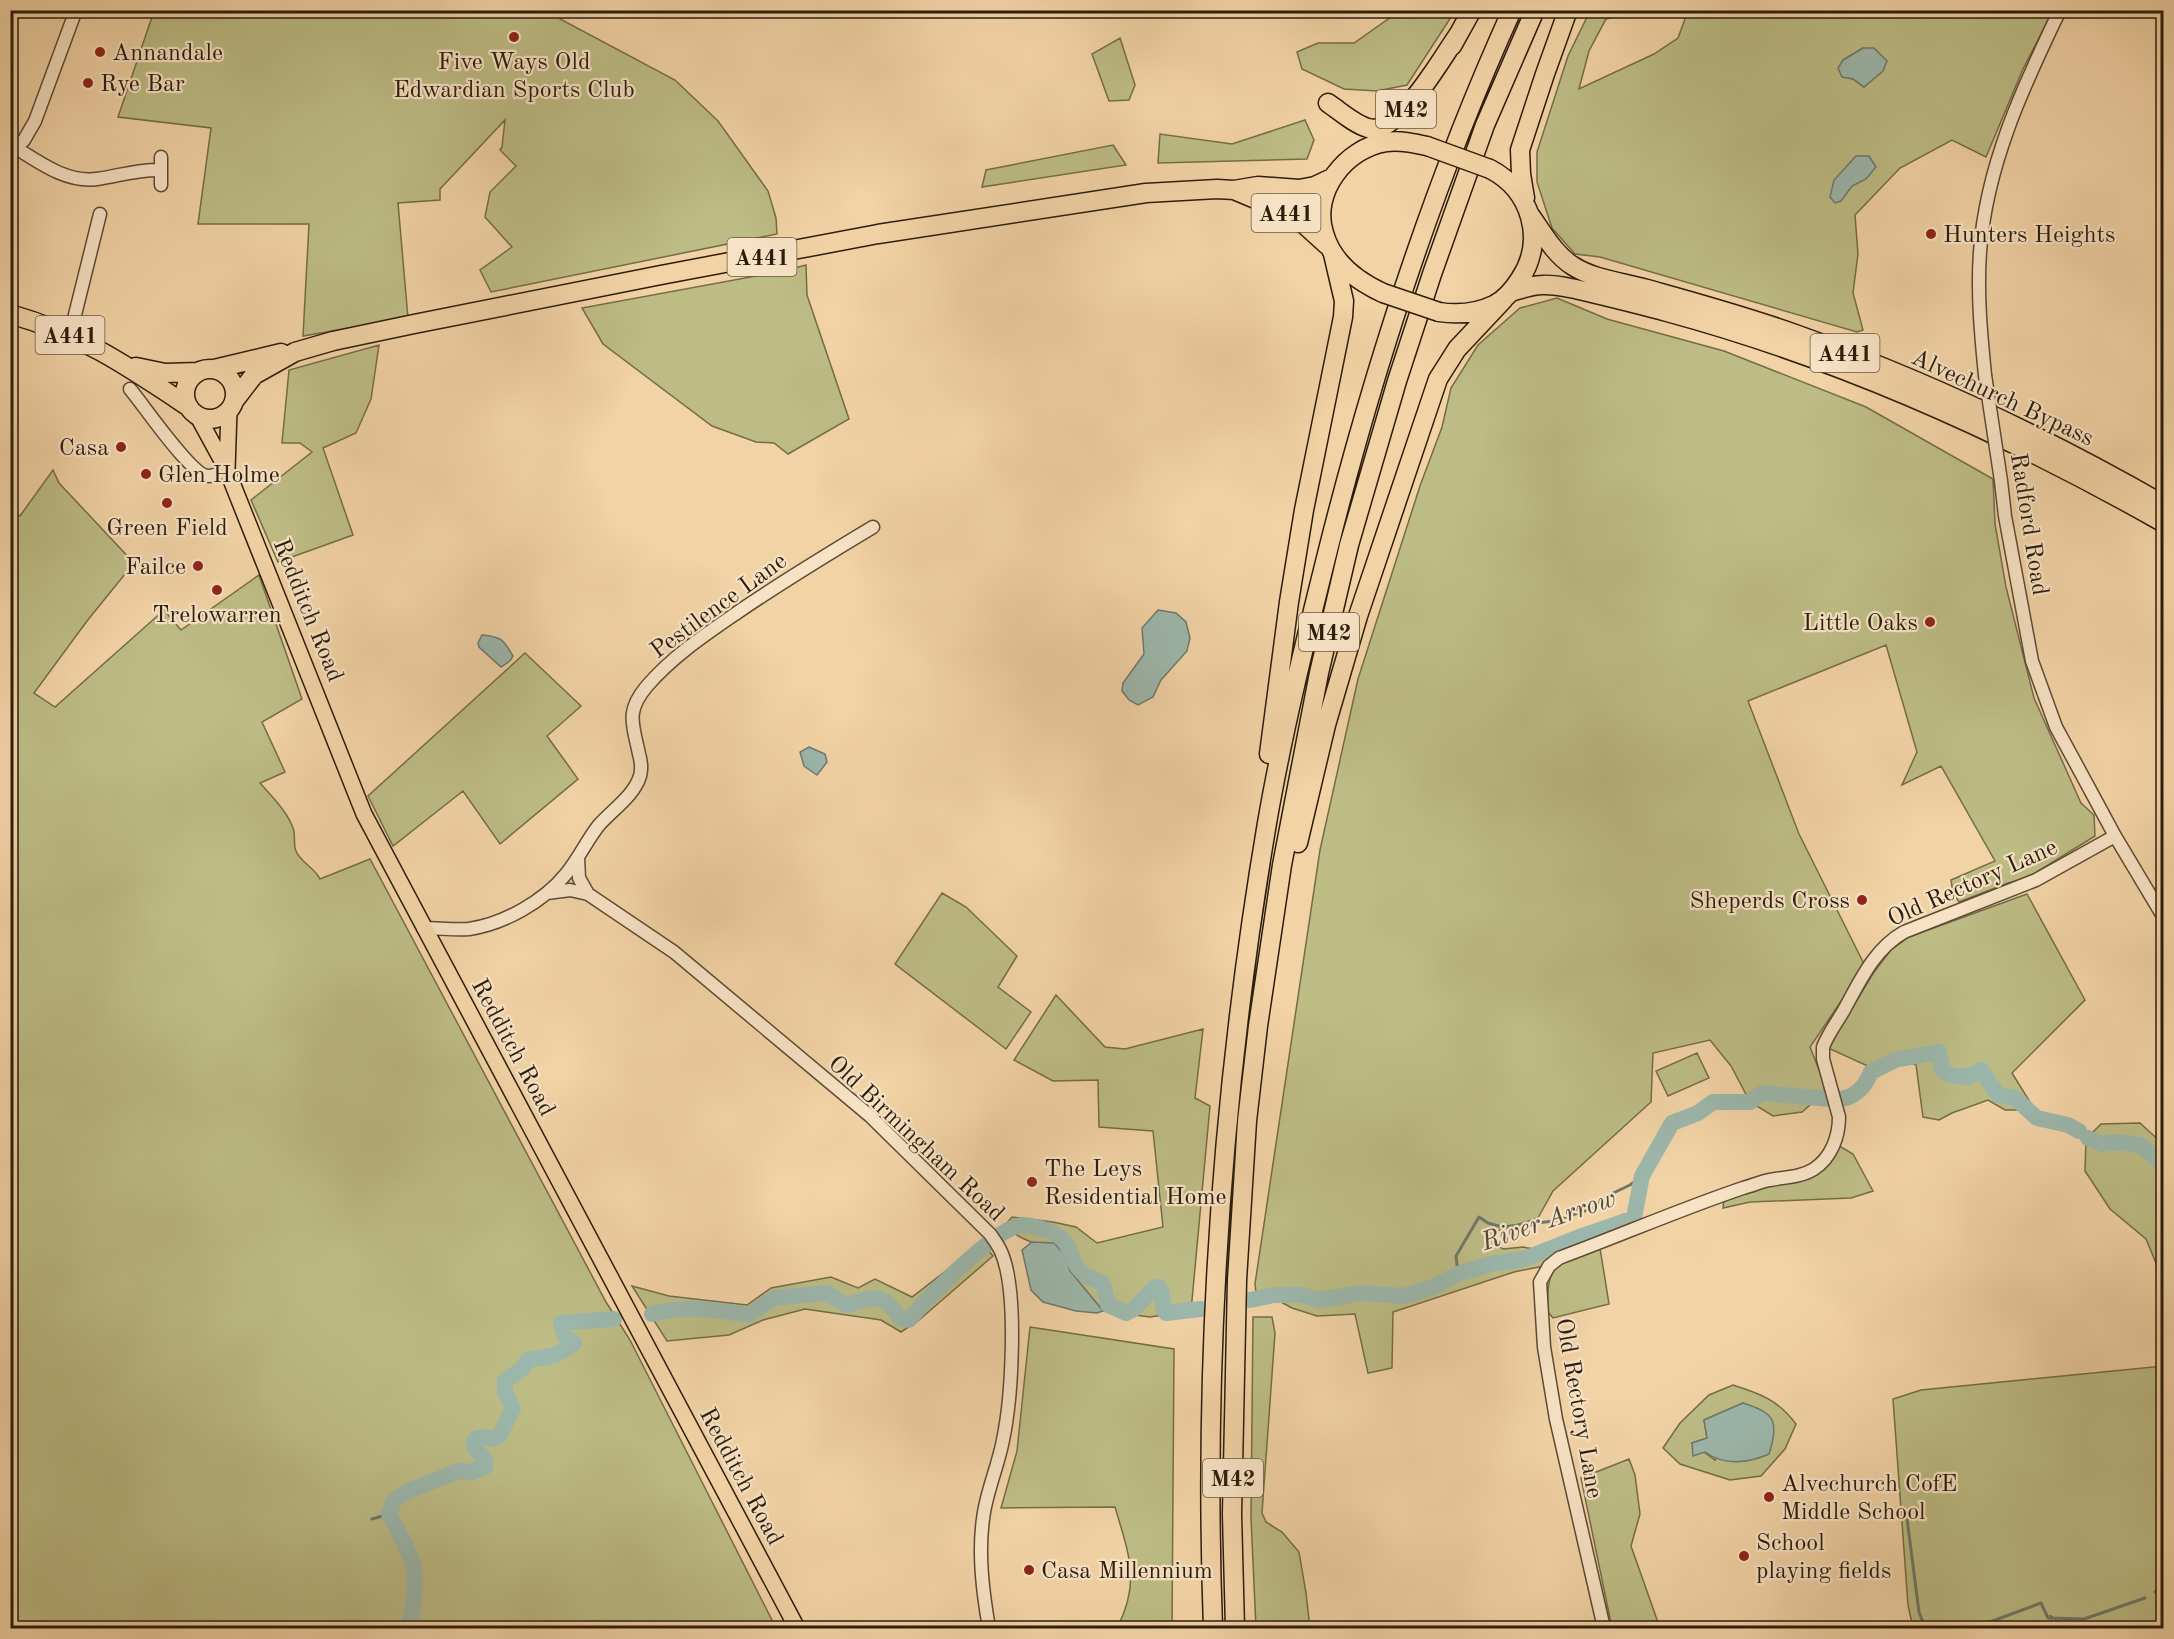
<svg xmlns="http://www.w3.org/2000/svg" width="2174" height="1639" font-family="'Old Standard TT',serif">
<style>
.green{fill:#bdbc85;stroke:#746c48;stroke-width:1.5;fill-rule:evenodd}
.water{fill:#9cb7ac;stroke:#6f796c;stroke-width:1.5}
.lines{fill:none;stroke-linecap:round;stroke-linejoin:round}
.stream{stroke:#6f796c;stroke-width:3}
.river{stroke:#9cb7ac;stroke-width:16}
.minor-casing{stroke:#5e4a32;stroke-width:15}
.major-casing{stroke:#2c1d0b;stroke-width:18}
.highway-casing{stroke:#2c1d0b;stroke-width:21}
.minor{stroke:#f7e2c5;stroke-width:12}
.major{stroke:#f2d3a6;stroke-width:15}
.highway{stroke:#f2d3a6;stroke-width:18}
.minor-bridge-casing{stroke:#5e4a32;stroke-width:15;stroke-linecap:butt}
.highway-bridge-casing{stroke:#2c1d0b;stroke-width:21;stroke-linecap:butt}
.minor-bridge{stroke:#f7e2c5;stroke-width:12}
.highway-bridge{stroke:#f2d3a6;stroke-width:18}
.poi-dot{fill:#8f2418;stroke:#f7e2c5;stroke-width:2}
.labels{text-anchor:middle;stroke-width:4.5;stroke-linejoin:round;paint-order:stroke}
.shield{fill:#f7e2c5;stroke:#695843;stroke-width:1.5}
.shield-label{font-size:22px;font-weight:bold;fill:#2c1d0b}
.poi-label{font-size:24px;fill:#2c1d0b;stroke:#f7e2c5;text-anchor:start}
.street-label{font-size:24px;fill:#2c1d0b;stroke:#f7e2c5}
.water-label{font-size:26px;font-style:italic;fill:#4e4b3b;stroke:#f7e2c5}
</style>
<rect width="100%" height="100%" fill="#f2d3a6"/>
<filter id="stains"><feTurbulence type="fractalNoise" baseFrequency=".00333" numOctaves="4"/><feColorMatrix values="0 0 0 0 .2 0 0 0 0 .09 0 0 0 0 .02 0 0 0 .5 -.17"/></filter>
<radialGradient id="worn" r=".72"><stop offset=".6" stop-color="#630" stop-opacity="0"/><stop offset="1" stop-color="#630" stop-opacity=".3"/></radialGradient>
<path class="green" d="M1401 10 1455 11 1407 85 1377 91 1344 89 1302 69 1297 52 1318 43H1354Z
M154 11H557L560 19 675 80 718 121 768 191 776 218 777 234 491 292 480 270 512 247 485 217 490 192 516 166 500 150 502 147 505 120 440 189V200L398 203 408 318 303 336 309 224H198L211 128 118 117Z
M1590 11H1637L1606 19 1589 51 1579 89 1654 54 1678 38 1685 19 1681 11H2053L2023 69 1986 157 1952 140 1900 168 1855 215 1858 254 1853 293 1863 330 1857 332 1600 257 1575 254 1552 228 1537 182V152L1568 56ZM1863 48 1864 87 1853 79 1843 60Z
M1120 38 1135 85 1129 100 1109 101 1092 54Z
M1305 120 1314 140 1307 159 1158 163 1160 134 1232 144Z
M1113 145 1126 165 982 187 986 170Z
M806 265 807 295 849 419 788 454 774 443 756 442 712 426 603 344 582 308 783 271Z
M1557 298 1607 319 1724 351 1866 407 1993 479 1995 524 2006 587 2034 698 2081 803 2094 815 2095 836 2027 878 2008 883 1959 902 1953 893 1951 880 1995 861 1941 766 1902 785 1917 752 1886 645 1748 701 1799 834 1865 966 1810 1047 1827 1090 1802 1112 1773 1116 1750 1102 1731 1066 1710 1040 1653 1053 1651 1102 1553 1191 1538 1218 1497 1231 1494 1243 1503 1249 1523 1247 1550 1252 1544 1266 1514 1272 1393 1312 1392 1368 1368 1373 1355 1314 1317 1316 1292 1308 1281 1302H1257L1255 1284 1320 850 1358 679 1420 486 1442 427 1451 388 1478 345 1520 308Z
M379 345 371 399 356 433 323 448 353 535 278 562 251 500 312 452 300 443H282L289 370Z
M53 470 59 483 134 563 87 621 34 693 55 707 164 610 181 630 259 575 302 699 262 722 285 772 260 783C272 797 287 811 293 828 296 836 293 845 296 851 301 863 315 868 320 879L370 859 606 1302 630 1340 776 1628H11L10 511 20 516Z
M525 653 581 706 547 736 578 779 500 844 463 791 393 846 368 796Z
M942 893 966 907 1017 956 998 987 1031 1012 1006 1049 895 964Z
M2027 894 2085 1000 2012 1073 2035 1110H2005L1988 1100 1952 1113 1939 1120 1923 1117 1916 1065 1906 1061 1872 1068 1828 1048 1874 972 1891 950 1909 937Z
M1056 995 1105 1047 1125 1049 1203 1029 1195 1098 1210 1106 1191 1311 1150 1317 1103 1311 1054 1252 1022 1238 1003 1227 1012 1217 1053 1222 1076 1227 1097 1243 1163 1227 1153 1131 1099 1127 1098 1080 1053 1081 1014 1060Z
M1697 1053 1709 1078 1668 1096 1656 1071Z
M2140 1123 2163 1144V1280L2146 1239 2110 1209 2085 1171 2086 1139 2101 1124Z
M1836 1144 1853 1154 1873 1191 1851 1198 1750 1202 1723 1208 1724 1198 1808 1174Z
M982 1243 993 1256 918 1321 901 1332 881 1320 805 1309 763 1320 729 1335 667 1341 632 1286 669 1296 747 1305 771 1288 831 1277 858 1288 875 1279 912 1297Z
M1600 1248 1609 1304 1553 1318 1548 1312C1546 1261 1556 1264 1600 1248Z
M1253 1317H1272L1275 1333 1262 1513 1266 1522 1282 1532 1299 1552 1306 1593 1310 1628H1256L1251 1518Z
M1030 1327 1174 1349 1172 1628H1117C1141 1582 1129 1555 1115 1507L1001 1508 1017 1451Z
M2163 1366V1628H2065L2050 1615 2055 1628H1913L1908 1605 1893 1399 1921 1390Z
M1733 1385C1761 1394 1778 1400 1796 1424L1785 1449 1761 1476 1730 1480 1680 1464 1663 1448 1680 1423 1709 1395ZM1743 1403 1715 1460 1692 1443 1707 1438 1704 1420Z
M1629 1459 1635 1475 1640 1514 1631 1546 1660 1628H1612L1581 1478Z"/>
<path class="water" d="M1863 48H1874L1887 61 1883 71 1864 87 1853 79 1842 77 1838 68 1843 60Z
M1869 156 1876 167 1866 179 1852 186 1841 201 1835 203 1830 197 1834 180 1856 156Z
M1158 610 1176 613 1186 622 1190 638 1187 651 1161 680 1153 697 1138 705 1129 700 1122 691 1123 683 1144 654 1142 628Z
M482 635C502 637 503 639 513 656L510 661 501 667 479 647 478 643Z
M809 747 825 754 827 762 817 775 804 766 800 752Z
M1032 1242 1054 1243 1064 1254 1070 1271 1103 1311 1097 1313 1076 1311 1043 1302 1031 1290 1022 1250Z
M1743 1403C1774 1413 1780 1420 1769 1454 1749 1463 1724 1466 1705 1452L1693 1456 1692 1443 1707 1438 1704 1420Z"/>
<g class="lines">
<path class="stream" d="M1458 1274 1456 1256 1479 1217 1488 1223 1502 1227 1554 1221 1596 1207 1609 1195 1630 1185 1642 1176
M1906 1511 1919 1612 1925 1628
M372 1519 389 1514
M2155 1592 2164 1586
M1974 1628 2041 1603 2048 1618 2084 1619 2145 1598"/>
<path class="river" d="M1837 1099C1854 1099 1865 1087 1871 1072L1895 1060 1939 1052 1942 1069 1949 1075 1968 1077 1981 1070 1998 1095 2015 1098 2037 1118 2068 1125 2079 1131
M2088 1138 2102 1144 2115 1142 2140 1145 2164 1165
M1250 1300 1274 1295H1302L1319 1300 1362 1293 1403 1296 1431 1288 1458 1274 1490 1264 1524 1259 1582 1236 1634 1218 1642 1176 1672 1123 1698 1113 1713 1102H1750L1762 1093 1830 1099
M652 1314C687 1305 714 1309 749 1315L774 1298 826 1293 847 1305C876 1297 882 1291 900 1318L909 1320C929 1296 989 1235 1017 1226 1029 1223 1051 1230 1061 1238 1071 1246 1071 1260 1079 1269 1085 1277 1094 1279 1103 1283L1108 1305 1126 1313 1134 1309 1155 1287H1159C1165 1295 1160 1305 1166 1313L1201 1309
M407 1628C414 1613 417 1581 413 1564 409 1549 396 1528 389 1514L394 1500 411 1490 458 1471 472 1472 485 1467 486 1461 474 1447 475 1439 484 1437 494 1439 500 1435 513 1408 505 1392V1381L522 1369 528 1360 556 1355 574 1343 565 1336 561 1323 614 1319"/>
<g class="minor-casing">
<path id="minor" d="M16 148C40 163 67 183 97 179 119 176 138 169 161 170
M10 153 24 140 35 121 76 10
M161 185V157
M70 335 100 214
M1985 375C1981 335 1977 293 1980 252 1986 166 2023 87 2060 10
M130 389C143 404 192 477 209 476 215 476 222 471 227 470
M2001 481 2005 516 2032 661 2056 727 2115 836 2164 918
M578 858 579 878 588 894
M547 893 570 890 588 894 674 952 870 1116 990 1234C995 1241 999 1246 1002 1254 1018 1294 1012 1397 1003 1440 998 1467 986 1492 983 1519 978 1555 983 1593 989 1628
M423 928C438 928 454 930 469 929 504 924 544 901 566 874 579 858 587 840 599 825 612 810 634 796 640 776 642 769 641 761 639 754 633 724 625 712 647 686 673 656 706 634 738 612 782 582 828 554 873 527
M1604 1628 1556 1419 1544 1347 1540 1282 1549 1266 1559 1258C1621 1235 1681 1209 1743 1188 1751 1186 1758 1183 1765 1181 1781 1177 1800 1178 1814 1169 1831 1158 1839 1137 1839 1117L1823 1059V1047C1828 1034 1837 1022 1844 1010 1860 981 1874 949 1904 932L2036 880 2115 836"/>
</g>
<g class="major-casing">
<path id="major" d="M197 415 227 470 364 814 797 1628
M227 470 229 410"/>
</g>
<g class="highway-casing">
<path id="highway" d="M1452 46 1472 10
M1328 103C1340 111 1354 124 1368 128 1398 137 1443 56 1458 35
M1234 190 1286 212 1305 225 1327 245
M1525 198 1521 174 1520 150 1545 74 1568 10
M1530 215C1543 233 1554 254 1573 266 1595 280 1623 282 1647 289 1697 303 1749 317 1798 335 1925 380 2047 438 2164 505
M1511 292C1521 289 1532 285 1542 285 1558 284 1576 289 1592 293 1617 299 1642 305 1667 312 1841 359 2007 434 2164 523
M1383 293C1357 281 1332 262 1324 233 1311 192 1346 148 1386 142 1400 140 1414 143 1427 146
M1439 312C1458 315 1477 313 1494 305 1506 299 1513 290 1520 279 1546 240 1531 190 1490 169
M10 314C81 334 129 367 189 407
M136 367 165 373 198 372
M214 369 281 353
M185 394a25 25 0 1 1 50 0a25 25 0 1 1-50 0Z
M234 401 254 375 295 352 333 341 414 324 661 275 878 234 1146 193 1217 189 1234 190 1258 186 1299 189 1315 186 1332 178
M1269 754 1289 602 1304 510 1343 317 1344 301 1333 254
M1298 843 1326 725 1358 616 1438 379 1457 349 1504 299
M1213 1628C1203 1359 1222 1089 1267 823 1283 730 1306 638 1329 546 1375 364 1434 182 1512 10
M1235 1628 1232 1514 1237 1280 1247 1121 1258 1026 1282 865 1319 673 1349 545 1397 381 1432 274 1485 125 1535 10"/>
</g>
<use href="#minor" class="minor"/>
<use href="#major" class="major"/>
<use href="#highway" class="highway"/>
<g class="minor-bridge-casing">
<path id="minor-bridge" d="M1985 375 2001 481"/>
</g>
<g class="highway-bridge-casing">
<path id="highway-bridge" d="M1427 146 1490 169
M1383 293 1439 312"/>
</g>
<use href="#minor-bridge" class="minor-bridge"/>
<use href="#highway-bridge" class="highway-bridge"/>
</g>
<g class="poi-dot">
<circle cx="514" cy="37" r="6"/>
<circle cx="100" cy="52" r="6"/>
<circle cx="88" cy="83" r="6"/>
<circle cx="1931" cy="234" r="6"/>
<circle cx="121" cy="447" r="6"/>
<circle cx="146" cy="474" r="6"/>
<circle cx="167" cy="503" r="6"/>
<circle cx="198" cy="566" r="6"/>
<circle cx="217" cy="590" r="6"/>
<circle cx="1930" cy="622" r="6"/>
<circle cx="1862" cy="900" r="6"/>
<circle cx="1032" cy="1182" r="6"/>
<circle cx="1769" cy="1497" r="6"/>
<circle cx="1744" cy="1556" r="6"/>
<circle cx="1029" cy="1570" r="6"/>
</g>
<g class="labels">
<g class="shield">
<rect x="1376" y="90" width="60" height="38" rx="4.5"/>
<rect x="1251.5" y="194" width="69" height="38" rx="4.5"/>
<rect x="727.5" y="238" width="69" height="38" rx="4.5"/>
<rect x="35.5" y="316" width="69" height="38" rx="4.5"/>
<rect x="1810.5" y="334" width="69" height="38" rx="4.5"/>
<rect x="1299" y="613" width="60" height="38" rx="4.5"/>
<rect x="1203" y="1459" width="60" height="38" rx="4.5"/>
</g>
<g class="shield-label">
<text x="1406" y="117">M42</text>
<text x="1286" y="221">A441</text>
<text x="762" y="265">A441</text>
<text x="70" y="343">A441</text>
<text x="1845" y="361">A441</text>
<text x="1329" y="640">M42</text>
<text x="1233" y="1486">M42</text>
</g>
<g class="poi-label">
<text x="112" y="60">Annandale</text>
<text x="514" y="69" text-anchor="middle">Five Ways Old<tspan x="514" dy="28">Edwardian Sports Club</tspan></text>
<text x="100" y="91">Rye Bar</text>
<text x="1943" y="242">Hunters Heights</text>
<text x="109" y="455" text-anchor="end">Casa</text>
<text x="158" y="482">Glen Holme</text>
<text x="167" y="535" text-anchor="middle">Green Field</text>
<text x="186" y="574" text-anchor="end">Failce</text>
<text x="217" y="622" text-anchor="middle">Trelowarren</text>
<text x="1918" y="630" text-anchor="end">Little Oaks</text>
<text x="1850" y="908" text-anchor="end">Sheperds Cross</text>
<text x="1044" y="1176">The Leys<tspan x="1044" dy="28">Residential Home</tspan></text>
<text x="1781" y="1491">Alvechurch CofE<tspan x="1781" dy="28">Middle School</tspan></text>
<text x="1756" y="1550">School<tspan x="1756" dy="28">playing fields</tspan></text>
<text x="1041" y="1578">Casa Millennium</text>
</g>
<g class="street-label">
<text transform="translate(2003 397) rotate(25)" y="8">Alvechurch Bypass</text>
<text transform="translate(2030 524) rotate(81)" y="8">Radford Road</text>
<text transform="translate(718 605) rotate(-36)" y="8">Pestilence Lane</text>
<text transform="translate(309 610) rotate(68)" y="8">Redditch Road</text>
<text transform="translate(1972 882) rotate(-24)" y="8">Old Rectory Lane</text>
<text transform="translate(514 1047) rotate(62)" y="8">Redditch Road</text>
<text transform="translate(917 1138) rotate(43)" y="8">Old Birmingham Road</text>
<text transform="translate(1580 1408) rotate(80)" y="8">Old Rectory Lane</text>
<text transform="translate(742 1476) rotate(62)" y="8">Redditch Road</text>
</g>
<g class="water-label">
<text transform="translate(1548 1219) rotate(-19)" y="9">River Arrow</text>
</g>
</g>
<rect width="2174" height="1639" fill="none" stroke="#f2d3a6" stroke-width="36"/>
<rect x="12" y="12" width="2150" height="1615" fill="none" stroke="#2c1d0b" stroke-width="3"/>
<rect x="18" y="18" width="2138" height="1603" fill="none" stroke="#2c1d0b" stroke-width="1.5"/>
<rect width="100%" height="100%" filter="url(#stains)"/>
<rect width="100%" height="100%" fill="url(#worn)"/>
</svg>
